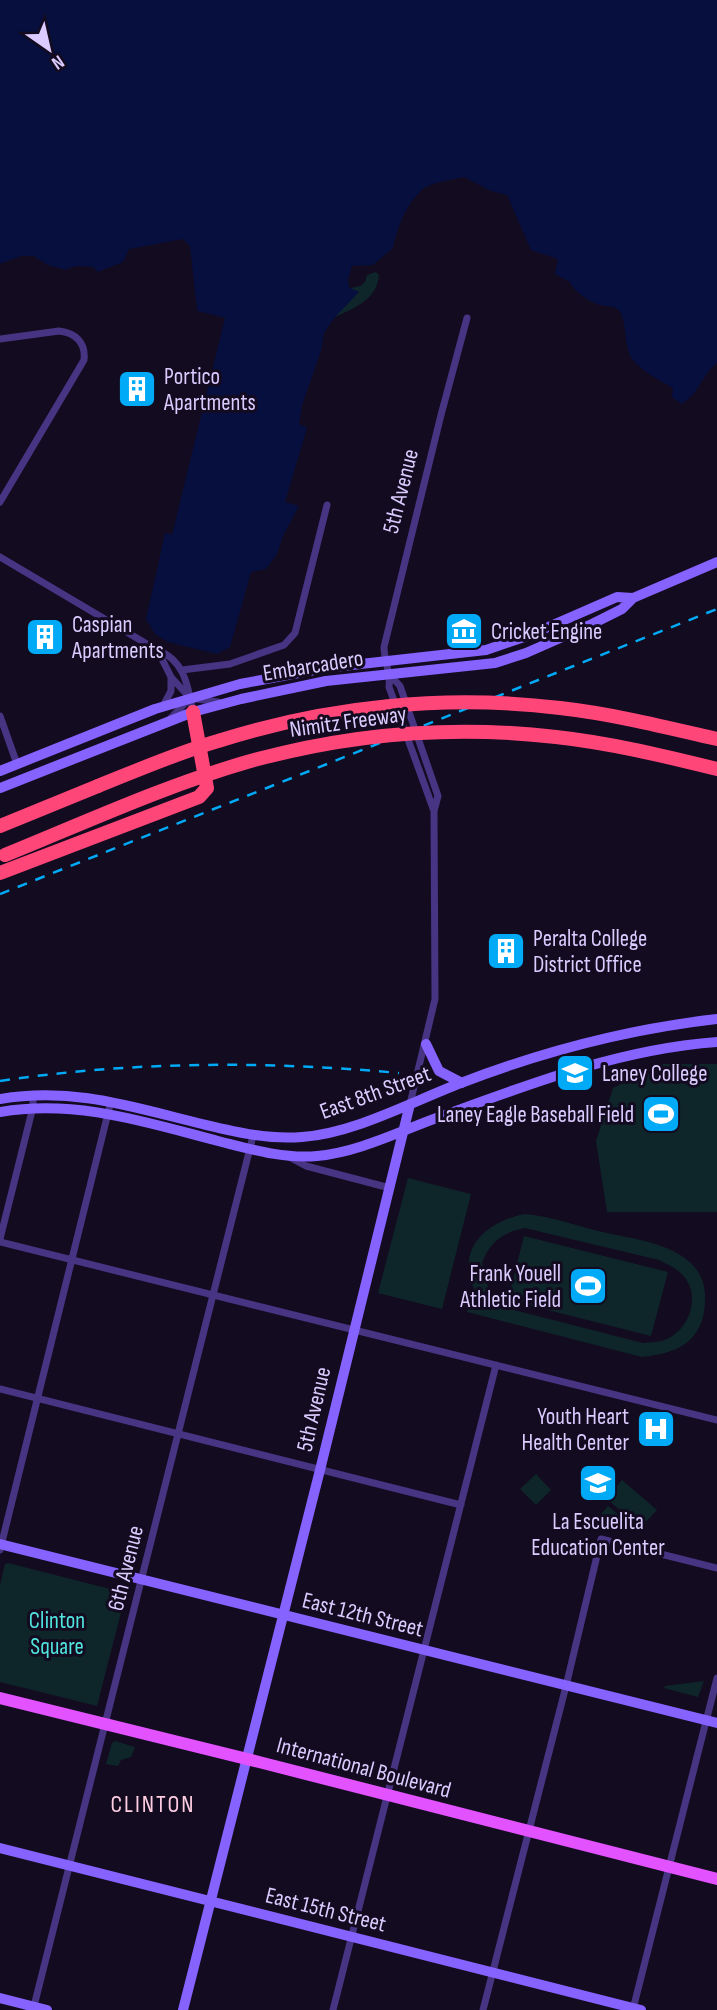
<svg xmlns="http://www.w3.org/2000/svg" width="717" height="2010" font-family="'Sofia Sans Condensed',sans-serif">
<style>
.green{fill:#0e262a;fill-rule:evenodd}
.water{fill:#060f3e}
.pier{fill:#130b20}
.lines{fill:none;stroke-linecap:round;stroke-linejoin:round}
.street{stroke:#473482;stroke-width:7}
.secondary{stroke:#8662ff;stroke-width:10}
.primary{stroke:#e252ff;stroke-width:12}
.highway{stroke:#ff4678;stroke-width:14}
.rail{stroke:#00aaf6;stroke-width:2.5;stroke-dasharray:10 9;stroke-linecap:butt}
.highway-bridge{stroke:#ff4678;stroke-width:14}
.labels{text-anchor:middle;stroke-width:6;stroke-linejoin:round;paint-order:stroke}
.poi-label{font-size:23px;fill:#dbcbff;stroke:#130b20;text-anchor:start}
.street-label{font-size:23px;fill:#dbcbff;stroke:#130b20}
.park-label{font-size:23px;fill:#51e5df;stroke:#130b20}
.neighbourhood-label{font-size:24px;letter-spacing:2px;fill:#ffcde2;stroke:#130b20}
</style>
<rect width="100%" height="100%" fill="#130b20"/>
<path class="green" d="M376 272 379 275C377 300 354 308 335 317L347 289 360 286 365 282 367 275Z
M662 1064H717V1212H607L596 1141 613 1088Z
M408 1178 471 1194 442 1309 378 1293Z
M525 1214C550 1216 574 1225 598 1231 635 1240 702 1244 705 1294 705 1303 705 1312 702 1320 693 1348 668 1354 642 1357L467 1312 469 1300 480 1302C476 1292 470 1282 469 1271 465 1238 497 1219 525 1214ZM525 1228 659 1260C669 1265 680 1270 686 1279 700 1300 688 1331 665 1340 659 1342 650 1342 643 1343L498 1306 486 1282 482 1263C490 1242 503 1232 525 1228Z
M524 1236 668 1272 651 1336 508 1300Z
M536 1474 551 1490 536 1505 520 1489Z
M622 1480 657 1510 640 1528 606 1498Z
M608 1506 626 1521 617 1532 599 1516Z
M8 1563 126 1593 97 1706 0 1682V1585L5 1564Z
M704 1681 698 1697 664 1688 665 1686Z
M115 1741 135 1747 131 1757 121 1760 118 1766 106 1764 112 1743Z"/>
<path class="water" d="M0 0H717V363C702 374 699 395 681 404L672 397 673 388C658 379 644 373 633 360 622 347 629 316 616 308 610 305 601 307 595 303 587 300 573 290 570 282L555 274 558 259 531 250 507 195 491 191 464 177C452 180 431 182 422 190 406 204 397 228 393 248L373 265 352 266 348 279 349 287 359 292 335 317 324 333 321 351 302 405 299 424 307 428 285 502 299 506 283 536 277 554 266 569 251 572 230 647 217 654 168 642 155 634 146 619 182 457 199 327 190 246 183 239 130 249 123 262 98 272 77 266 65 270 48 265 33 256H22L0 264Z"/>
<path class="pier" d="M136 248 125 265 96 275 91 271 78 269 64 273 47 268 33 259 23 260 0 268V264L22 256H33L48 265 65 270 77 266 93 267 98 272 123 263 129 249Z
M194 310 225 318 172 535 162 532 178 456 180 432 185 410 182 408 183 397 197 339 193 337 196 327Z"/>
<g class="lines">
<path class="street" d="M0 339 59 331C76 333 86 343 84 360L0 502
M0 557 157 650C185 660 188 687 193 712
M158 651 171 677 190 698 218 702
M182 670 230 664 284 645 295 633 327 505
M390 675 400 686 438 796 434 811 435 999 410 1104
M163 706 171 691V677
M0 716 17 764
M169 720 187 701
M434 811 389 687C391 672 384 661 384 647L441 415 467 318
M289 1157 306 1166 390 1188
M0 1239 33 1107V1095
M0 1242 717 1420
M0 1389 461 1505
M0 1550 111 1101
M633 2009 717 1678
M33 2010 253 1136
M333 2010 496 1365
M483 2010 566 1686 601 1539 717 1568"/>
<path class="secondary" d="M0 771 155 709 240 684 325 668 486 650 530 635 617 597 633 598
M0 788 193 712 241 699 326 681 495 663 526 653 592 624 622 609 633 598 717 562
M426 1044 439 1071 462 1083
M0 1099C72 1087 129 1106 198 1123 232 1131 266 1140 302 1137 355 1133 411 1102 461 1083 544 1051 629 1029 717 1019
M0 1112C76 1099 145 1122 218 1141 250 1149 283 1159 317 1156 360 1152 402 1130 442 1116 532 1083 621 1049 717 1042
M0 1544 717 1723
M0 1848 641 2010
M0 1998 47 2010
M183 2010 320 1470 410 1104"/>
<path class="primary" d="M0 1698 259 1762 717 1879"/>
<path class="highway" d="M0 826 98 786
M0 873 199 797 207 788 193 712"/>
<path class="rail" d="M0 894 717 609
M0 1081C133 1061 266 1061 399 1073"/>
<path class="highway-bridge" d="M98 786C138 770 177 753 218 741 328 706 446 694 560 708 613 714 665 727 717 739
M5 855C84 823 164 786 247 762 347 734 453 725 556 737 611 743 664 756 717 769"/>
</g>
<defs>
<g id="building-square" transform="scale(2.0125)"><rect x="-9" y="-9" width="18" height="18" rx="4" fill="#00aaf6" stroke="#130b20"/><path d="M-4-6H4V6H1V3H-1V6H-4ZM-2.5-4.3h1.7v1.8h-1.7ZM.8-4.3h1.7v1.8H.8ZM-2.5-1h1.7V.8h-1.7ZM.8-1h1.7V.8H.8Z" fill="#fff"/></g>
<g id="museum-square" transform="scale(2.0125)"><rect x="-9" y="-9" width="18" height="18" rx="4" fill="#00aaf6" stroke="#130b20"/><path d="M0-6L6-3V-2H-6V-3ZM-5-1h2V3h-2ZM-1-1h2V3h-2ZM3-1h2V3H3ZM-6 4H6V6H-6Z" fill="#fff"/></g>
<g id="university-square" transform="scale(2.0125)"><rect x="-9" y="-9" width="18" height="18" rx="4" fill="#00aaf6" stroke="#130b20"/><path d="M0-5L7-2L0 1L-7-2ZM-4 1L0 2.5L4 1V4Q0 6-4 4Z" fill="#fff"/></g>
<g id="stadium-square" transform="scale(2.0125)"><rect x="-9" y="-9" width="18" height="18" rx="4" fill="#00aaf6" stroke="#130b20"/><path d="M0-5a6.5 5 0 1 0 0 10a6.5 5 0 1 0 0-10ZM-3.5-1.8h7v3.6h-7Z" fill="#fff"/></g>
<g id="hospital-square" transform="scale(2.0125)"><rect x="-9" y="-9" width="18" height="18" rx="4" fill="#00aaf6" stroke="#130b20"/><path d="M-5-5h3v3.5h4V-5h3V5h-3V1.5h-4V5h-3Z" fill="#fff"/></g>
<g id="school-square" transform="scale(2.0125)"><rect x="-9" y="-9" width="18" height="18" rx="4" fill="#00aaf6" stroke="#130b20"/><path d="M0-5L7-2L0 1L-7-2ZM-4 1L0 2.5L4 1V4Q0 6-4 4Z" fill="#fff"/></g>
</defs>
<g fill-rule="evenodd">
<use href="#building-square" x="137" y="389"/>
<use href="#museum-square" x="464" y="631"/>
<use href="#building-square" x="45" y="637"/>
<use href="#building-square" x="506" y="951"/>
<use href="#university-square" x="575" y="1073"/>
<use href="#stadium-square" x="661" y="1114"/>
<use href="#stadium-square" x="588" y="1286"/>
<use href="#hospital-square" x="656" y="1429"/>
<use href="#school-square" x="598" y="1483"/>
</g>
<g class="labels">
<g class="poi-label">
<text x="164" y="384">Portico<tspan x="164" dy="26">Apartments</tspan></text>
<text x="72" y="632">Caspian<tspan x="72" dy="26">Apartments</tspan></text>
<text x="491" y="639">Cricket Engine</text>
<text x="533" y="946">Peralta College<tspan x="533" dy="26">District Office</tspan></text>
<text x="602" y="1081">Laney College</text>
<text x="634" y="1122" text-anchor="end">Laney Eagle Baseball Field</text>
<text x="561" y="1281" text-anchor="end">Frank Youell<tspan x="561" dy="26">Athletic Field</tspan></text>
<text x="629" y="1424" text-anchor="end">Youth Heart<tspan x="629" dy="26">Health Center</tspan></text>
<text x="598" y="1529" text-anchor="middle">La Escuelita<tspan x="598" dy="26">Education Center</tspan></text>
</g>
<g class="street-label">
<text transform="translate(400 491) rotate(-76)" y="8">5th Avenue</text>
<text transform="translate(313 665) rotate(-9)" y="8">Embarcadero</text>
<text transform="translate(348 721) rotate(-8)" y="8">Nimitz Freeway</text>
<text transform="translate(375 1092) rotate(-20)" y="8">East 8th Street</text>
<text transform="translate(313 1409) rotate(-77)" y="8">5th Avenue</text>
<text transform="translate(125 1568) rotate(-76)" y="8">6th Avenue</text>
<text transform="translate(363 1614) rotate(14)" y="8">East 12th Street</text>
<text transform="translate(364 1767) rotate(15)" y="8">International Boulevard</text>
<text transform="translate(326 1909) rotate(14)" y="8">East 15th Street</text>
</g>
<g class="park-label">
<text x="57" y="1628">Clinton<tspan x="57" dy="26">Square</tspan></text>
</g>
<g class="neighbourhood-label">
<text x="153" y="1812">CLINTON</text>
</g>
</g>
<g transform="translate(49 49) rotate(146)" stroke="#130b20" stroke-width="5" paint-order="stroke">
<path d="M0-5L12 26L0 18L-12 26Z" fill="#dbcbff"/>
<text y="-10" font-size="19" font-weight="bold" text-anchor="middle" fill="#dbcbff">N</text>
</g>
</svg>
